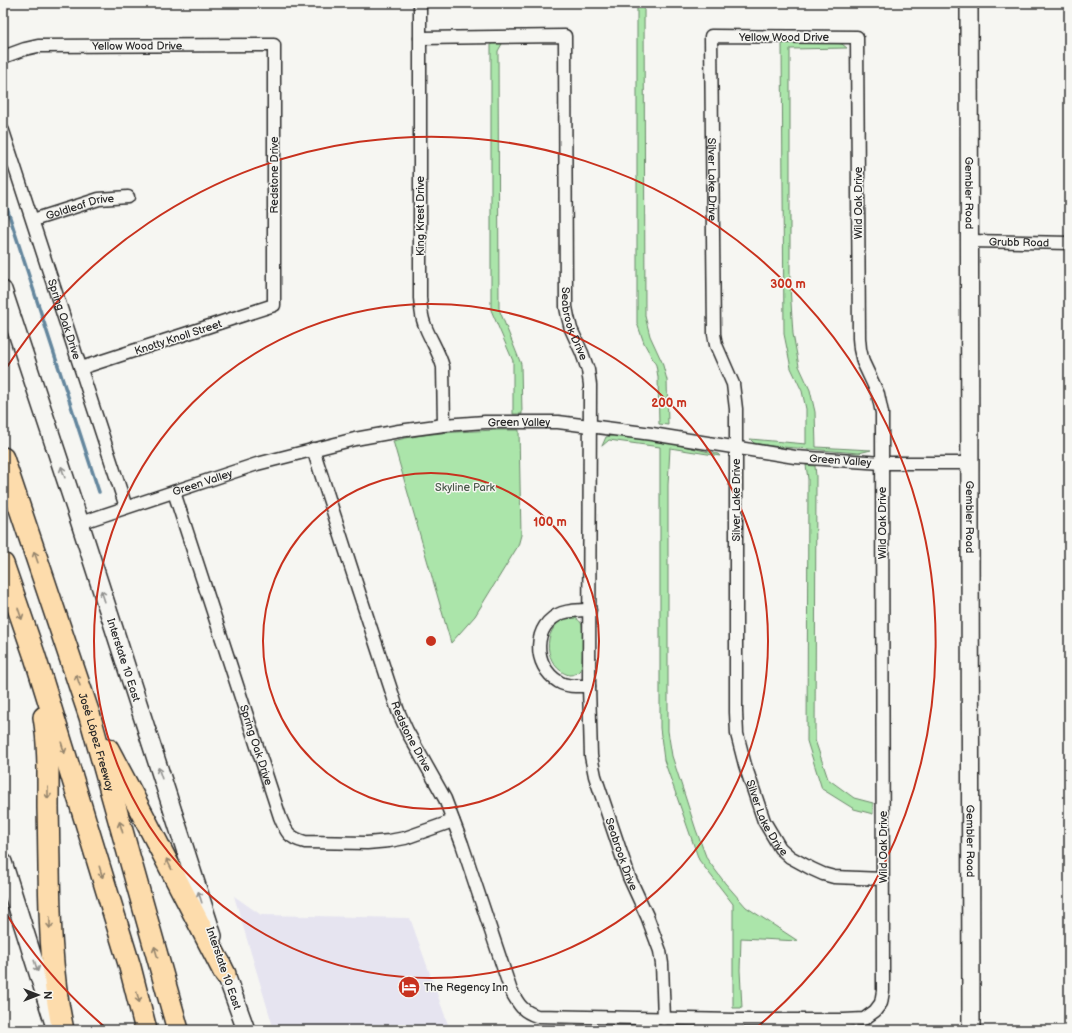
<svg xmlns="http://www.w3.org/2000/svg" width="1072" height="1033" font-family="'Balsamiq Sans',sans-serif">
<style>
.built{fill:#e6e4f0}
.green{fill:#abe5aa;stroke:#6b886a}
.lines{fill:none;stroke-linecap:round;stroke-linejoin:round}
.stream{stroke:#64869d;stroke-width:3.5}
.minor-casing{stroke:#2b2b2b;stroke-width:15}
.secondary-casing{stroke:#2b2b2b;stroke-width:20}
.motorway-casing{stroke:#2b2b2b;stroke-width:24}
.minor{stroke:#f6f6f2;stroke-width:12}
.secondary{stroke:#f6f6f2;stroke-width:17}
.motorway{stroke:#fddcac;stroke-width:21}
.oneway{stroke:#90908e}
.oneway2{stroke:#94846c}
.ring{fill:none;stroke:#c8321e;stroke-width:2}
.labels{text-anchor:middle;stroke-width:3;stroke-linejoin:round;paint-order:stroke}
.street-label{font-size:11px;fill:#2b2b2b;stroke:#f6f6f2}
.park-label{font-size:11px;fill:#4b5a4b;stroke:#f6f6f2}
.poi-label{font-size:11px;fill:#2b2b2b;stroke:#f6f6f2;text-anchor:start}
.centre{fill:#c8321e;stroke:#f6f6f2;stroke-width:2}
.ring-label{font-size:12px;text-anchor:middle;font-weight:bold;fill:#c8321e;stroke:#f6f6f2;stroke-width:3;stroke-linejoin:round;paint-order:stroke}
</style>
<rect width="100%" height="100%" fill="#f6f6f2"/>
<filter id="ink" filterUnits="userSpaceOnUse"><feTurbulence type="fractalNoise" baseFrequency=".025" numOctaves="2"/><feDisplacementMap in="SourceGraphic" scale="8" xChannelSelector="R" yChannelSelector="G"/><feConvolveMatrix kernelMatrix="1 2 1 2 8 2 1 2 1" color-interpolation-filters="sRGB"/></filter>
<g filter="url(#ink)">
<path class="built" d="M1069 3V230H1067Z
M234 896 261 915 410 918 450 1030H274Z"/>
<path class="green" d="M637 3H644L645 316 650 336 662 362 667 380 668 425 659 424 658 377 656 365 644 343 637 323Z
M491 42H503L498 51 499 309 521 364 522 414H513V361L491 310Z
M782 43H836L842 44 847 48 790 49V286L793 334 799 366 810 390 815 412 816 447 871 450 859 453 771 446 754 443 750 439 806 444V409L802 391 791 368 784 334Z
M495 430H519L521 535 518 546 475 616 451 643 393 441C427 432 461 432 495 430Z
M616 435 661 441 718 454 720 456 670 448 668 485V731L672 756 696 830 707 859 725 883 746 907 798 941 741 938 740 970 742 1008H733V904L699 860 664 760 660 728V447L609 440 602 446 606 437Z
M806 465 815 466 816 476 815 740 828 779 854 798 873 803V814L854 809 822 789 807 741 808 479Z
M573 617C577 619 580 620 582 625 583 629 583 664 581 668 579 673 574 675 569 675 566 674 563 673 561 671 540 656 546 619 573 617Z"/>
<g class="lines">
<path class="stream" d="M3 196 99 492"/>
<g class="minor-casing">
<g id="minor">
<path d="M420 3V298C421 306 421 315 424 323 429 338 439 351 443 367L444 425"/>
<path id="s1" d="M420 38 565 36 566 307 568 317 571 329 582 353 588 370 590 385 589 686 591 756 595 776 629 877 647 916 660 951 662 964 664 1019"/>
<path id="s2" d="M3 57 25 49 38 46 274 45V305L81 368"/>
<path id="s3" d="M3 131 126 507"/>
<path id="s4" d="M33 220 99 199 128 197"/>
<path id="s5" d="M969 241 1069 243"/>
<path id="s6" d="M313 449 358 589 398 711 407 731 445 799 462 844 511 991C519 1005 522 1011 537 1016L736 1020H844L864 1019 875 1011 881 1003 883 991 882 413 878 394 863 362 860 349 859 338 857 37 711 36 714 334 716 345 733 384 736 409V712L737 734 745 765 764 821 780 848 790 857 812 869 823 874 834 877 883 879"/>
<path id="s7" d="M174 492 280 817C286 832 289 838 305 842L367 843 389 841 405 838 453 821"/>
<path id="s8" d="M80 523 257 464 355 439 399 431 444 425 485 422H558L621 430 652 434 795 457 882 463H970"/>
<path d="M589 686C579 686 567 687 559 682 532 666 532 624 562 613 571 610 581 610 590 610"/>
</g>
</g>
<g class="secondary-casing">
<g id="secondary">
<path id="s9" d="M969 3 971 1030"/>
<path id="s10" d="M3 290 80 523 213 936"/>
<path d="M3 862 54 1024"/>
<path d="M221 961 246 1030"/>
</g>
</g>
<g class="motorway-casing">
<g id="motorway">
<path id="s11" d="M3 458 90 717 178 1030"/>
<path d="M3 564 35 657 65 754 130 967 146 1030"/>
<path d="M44 717C49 747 48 778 48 808 50 882 47 957 63 1030"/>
<path d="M108 749 133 796 225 974"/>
</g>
</g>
<use href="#minor" class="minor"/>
<use href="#secondary" class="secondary"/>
<use href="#motorway" class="motorway"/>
</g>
<defs><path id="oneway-shaft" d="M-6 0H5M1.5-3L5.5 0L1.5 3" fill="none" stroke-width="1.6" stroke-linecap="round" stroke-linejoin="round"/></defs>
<g class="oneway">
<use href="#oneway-shaft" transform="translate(63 472) rotate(-108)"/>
<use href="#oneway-shaft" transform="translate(103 596) rotate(-108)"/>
<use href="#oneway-shaft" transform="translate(160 773) rotate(-108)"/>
<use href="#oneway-shaft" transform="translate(200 897) rotate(-108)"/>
<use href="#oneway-shaft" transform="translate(36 966) rotate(72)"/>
</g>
<g class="oneway2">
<use href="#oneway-shaft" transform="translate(36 557) rotate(-109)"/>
<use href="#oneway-shaft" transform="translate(20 614) rotate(71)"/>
<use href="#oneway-shaft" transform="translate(78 680) rotate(-109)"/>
<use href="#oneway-shaft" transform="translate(63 748) rotate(73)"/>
<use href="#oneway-shaft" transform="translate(48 793) rotate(89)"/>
<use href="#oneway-shaft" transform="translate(121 827) rotate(-106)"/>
<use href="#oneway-shaft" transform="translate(169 864) rotate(-117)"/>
<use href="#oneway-shaft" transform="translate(101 872) rotate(73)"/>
<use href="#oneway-shaft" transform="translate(50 923) rotate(89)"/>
<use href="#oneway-shaft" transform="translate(156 952) rotate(-106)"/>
<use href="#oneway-shaft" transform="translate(138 997) rotate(75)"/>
</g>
</g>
<g class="ring">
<circle cx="431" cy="641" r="168"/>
<circle cx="431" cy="641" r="337"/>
<path d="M106 1028A505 505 0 0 1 5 912M5 370A505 505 0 1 1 756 1028"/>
</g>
<defs>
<g id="hotel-disc" transform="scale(1.15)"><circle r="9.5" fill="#c8321e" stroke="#f6f6f2"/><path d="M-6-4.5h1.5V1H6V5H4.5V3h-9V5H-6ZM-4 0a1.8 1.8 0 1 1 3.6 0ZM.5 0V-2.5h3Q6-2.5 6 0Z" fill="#fff"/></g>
</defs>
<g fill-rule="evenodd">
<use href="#hotel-disc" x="409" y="987"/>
</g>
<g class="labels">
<g class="street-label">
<text x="784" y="41">Yellow Wood Drive</text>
<text dy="4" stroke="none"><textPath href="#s2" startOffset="136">Yellow Wood Drive</textPath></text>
<text transform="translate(274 175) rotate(-90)" y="4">Redstone Drive</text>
<text dy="4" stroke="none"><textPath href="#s6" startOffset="2226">Silver Lake Drive</textPath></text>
<text dy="4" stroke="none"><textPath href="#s9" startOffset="190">Gembler Road</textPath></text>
<text transform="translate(858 203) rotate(-90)" y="4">Wild Oak Drive</text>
<text dy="4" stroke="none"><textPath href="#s4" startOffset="49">Goldleaf Drive</textPath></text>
<text transform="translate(420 216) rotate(-90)" y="4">King Krest Drive</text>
<text dy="4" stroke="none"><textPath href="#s5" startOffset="50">Grubb Road</textPath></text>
<text dy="4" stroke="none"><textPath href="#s3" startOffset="198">Spring Oak Drive</textPath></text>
<text dy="4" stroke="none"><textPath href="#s1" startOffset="434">Seabrook Drive</textPath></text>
<text transform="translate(178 337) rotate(-18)" y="4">Knotty Knoll Street</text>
<text dy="4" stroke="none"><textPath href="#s8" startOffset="453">Green Valley</textPath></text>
<text dy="4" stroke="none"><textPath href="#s8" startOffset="777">Green Valley</textPath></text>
<text dy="4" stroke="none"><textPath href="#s8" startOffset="129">Green Valley</textPath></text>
<text transform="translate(736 500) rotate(-90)" y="4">Silver Lake Drive</text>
<text dy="4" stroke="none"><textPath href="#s9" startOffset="514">Gembler Road</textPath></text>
<text transform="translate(882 523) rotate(-90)" y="4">Wild Oak Drive</text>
<text dy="4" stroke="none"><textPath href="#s10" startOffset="389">Interstate 10 East</textPath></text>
<text dy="4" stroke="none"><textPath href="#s6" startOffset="304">Redstone Drive</textPath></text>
<text dy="4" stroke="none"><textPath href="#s11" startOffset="299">José López Freeway</textPath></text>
<text dy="4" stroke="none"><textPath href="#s7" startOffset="266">Spring Oak Drive</textPath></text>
<text dy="4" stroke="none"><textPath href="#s6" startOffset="2874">Silver Lake Drive</textPath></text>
<text dy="4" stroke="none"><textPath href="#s9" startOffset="838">Gembler Road</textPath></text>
<text transform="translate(883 847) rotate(-90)" y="4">Wild Oak Drive</text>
<text dy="4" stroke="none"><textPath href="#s1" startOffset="972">Seabrook Drive</textPath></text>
<text transform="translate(224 968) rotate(71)" y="4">Interstate 10 East</text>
</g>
<g class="park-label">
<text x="465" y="491">Skyline Park</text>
</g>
<g class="poi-label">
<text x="424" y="991">The Regency Inn</text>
</g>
</g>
<circle cx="431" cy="641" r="6" class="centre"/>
<g class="ring-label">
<text x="788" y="288">300 m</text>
<text x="669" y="407">200 m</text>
<text x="550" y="526">100 m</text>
</g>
<rect width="1072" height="1033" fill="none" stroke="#f6f6f2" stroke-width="16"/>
<rect x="8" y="8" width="1056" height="1017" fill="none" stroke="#2b2b2b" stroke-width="1.5" filter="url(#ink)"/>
<g transform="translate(38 995) rotate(90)" stroke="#f6f6f2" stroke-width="3" paint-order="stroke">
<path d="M0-3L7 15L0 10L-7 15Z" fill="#2b2b2b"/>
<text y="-6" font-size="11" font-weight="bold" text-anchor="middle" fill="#2b2b2b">N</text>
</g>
</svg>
